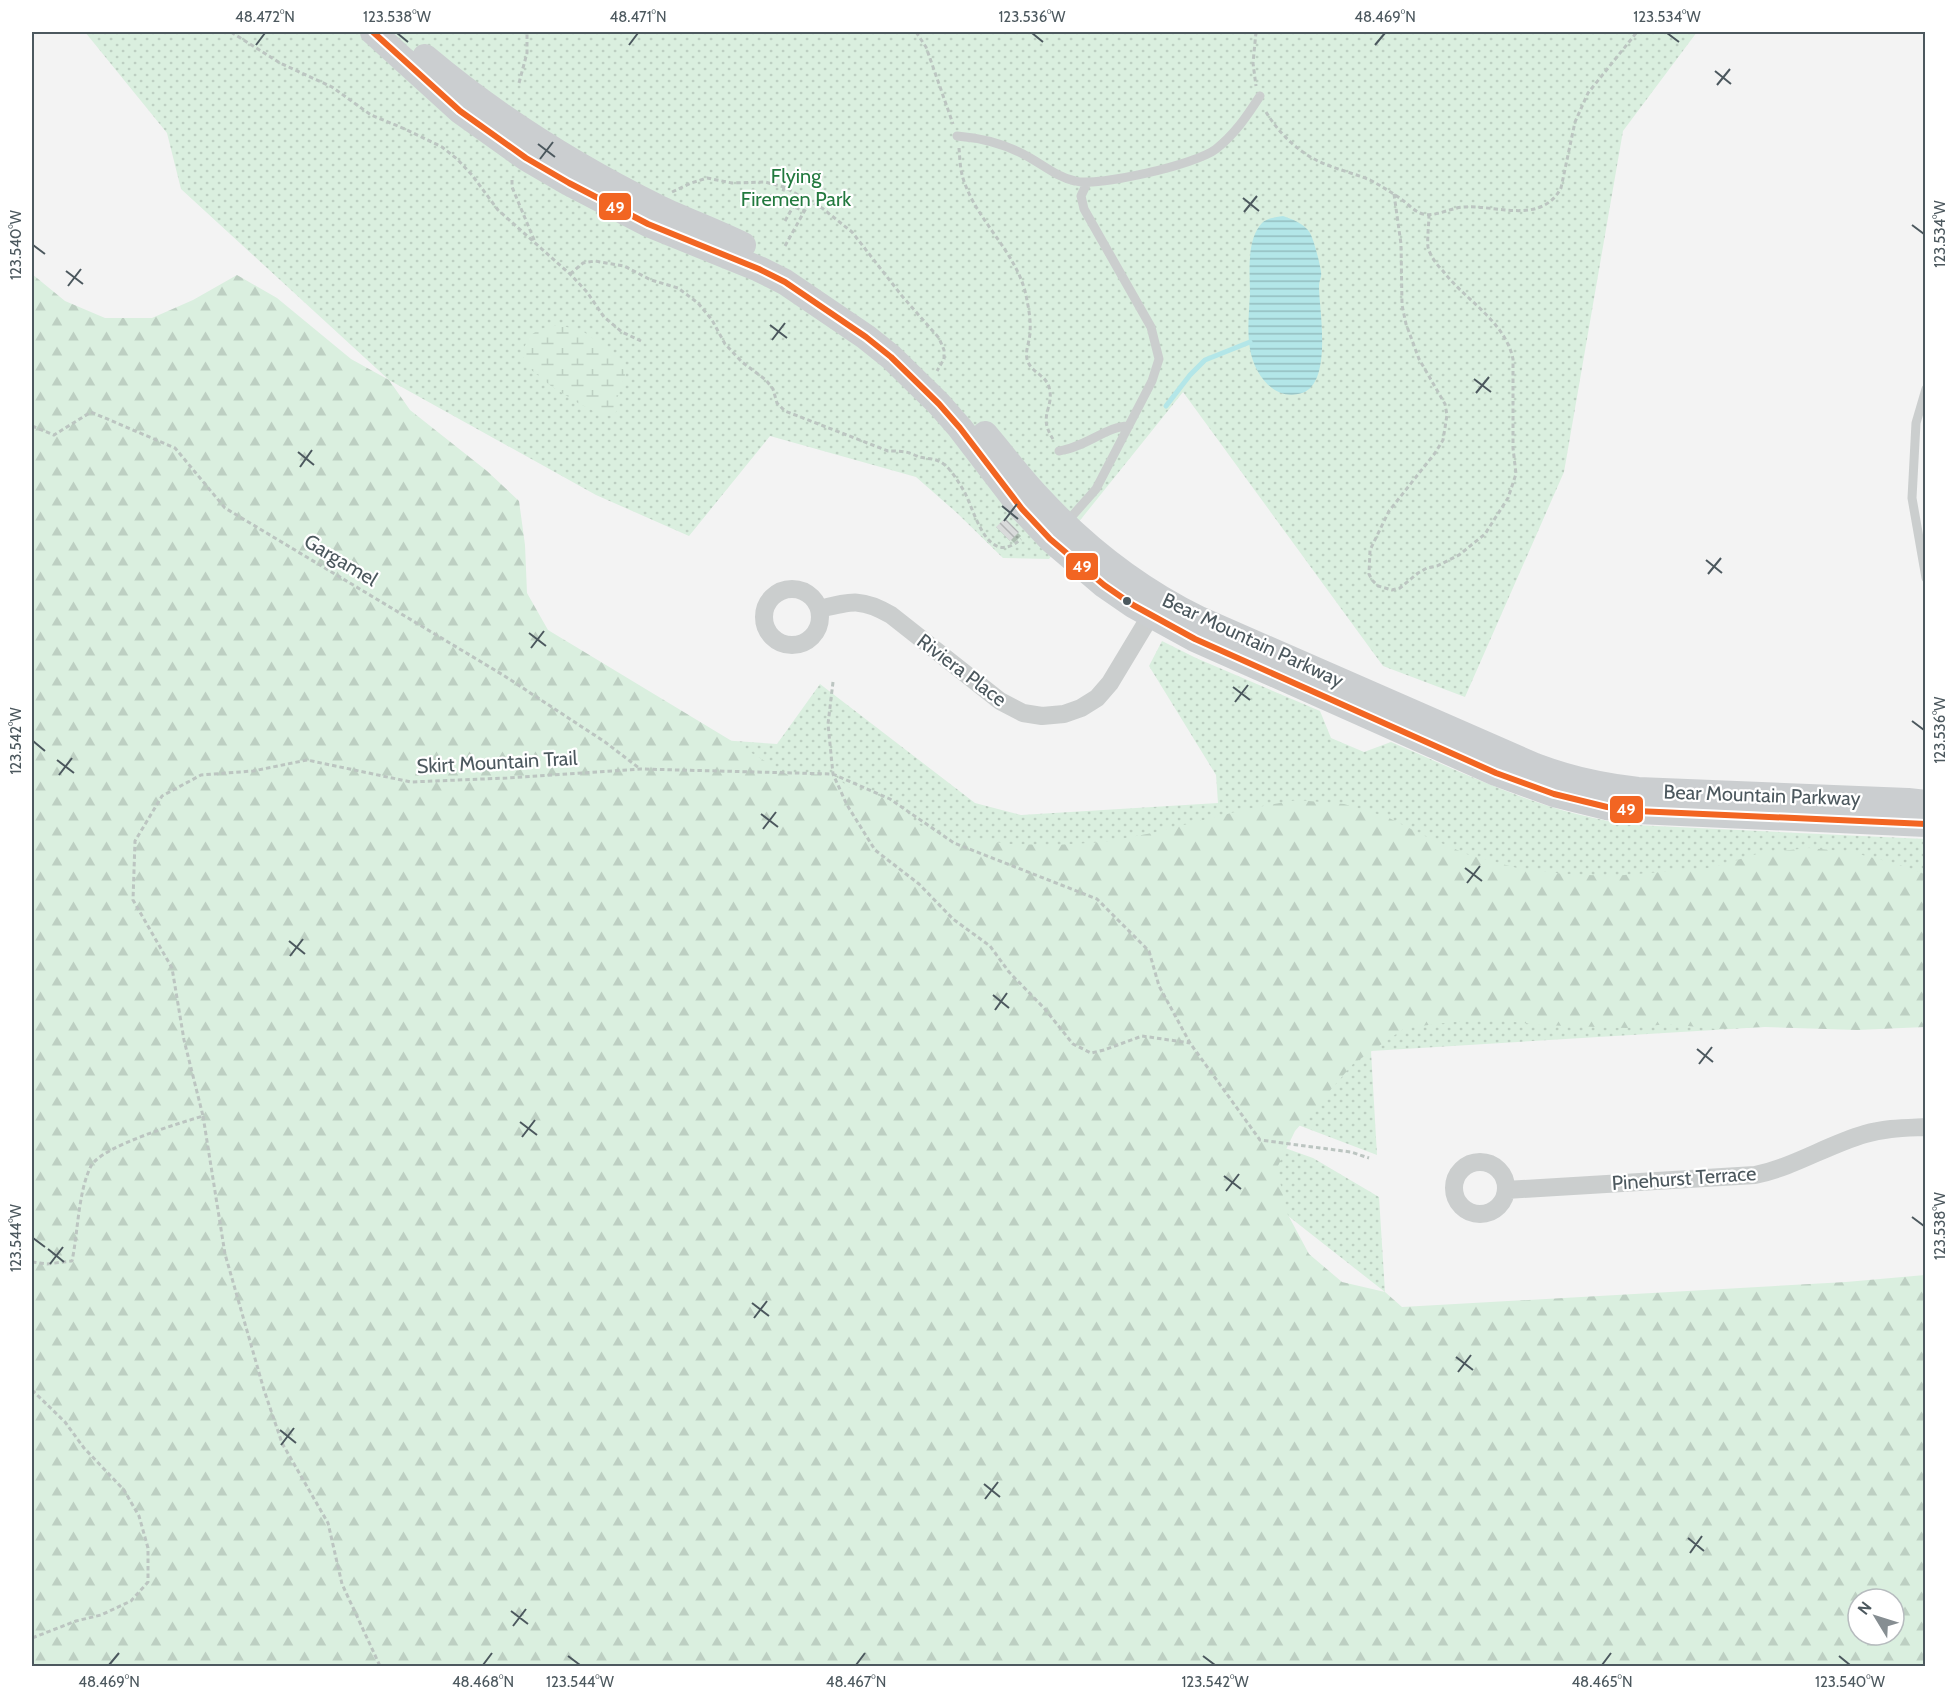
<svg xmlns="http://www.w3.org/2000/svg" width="1957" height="1698" font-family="Cabin,sans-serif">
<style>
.green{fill:url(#green-dots)}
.forest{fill:url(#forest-firs);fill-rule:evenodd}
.wetland{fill:url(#wetland-marsh)}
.water{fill:url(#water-rules)}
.shadow{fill:#0003}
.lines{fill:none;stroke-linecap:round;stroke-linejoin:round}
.stream{stroke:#b3e6e8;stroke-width:5}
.building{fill:url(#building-back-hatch)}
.path{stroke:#bcc5c1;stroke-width:3;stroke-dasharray:4.5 3;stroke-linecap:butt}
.lane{stroke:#cbcece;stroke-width:9}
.street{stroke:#cbcece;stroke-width:18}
.secondary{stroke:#cbced0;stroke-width:26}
.bus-1-casing{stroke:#fff;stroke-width:10}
.bus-1{stroke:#f26522;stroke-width:6}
.ticks{fill:none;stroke:#4c585e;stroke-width:2}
.bus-dot{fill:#4c585e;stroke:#fff;stroke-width:2}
.labels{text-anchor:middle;stroke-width:4.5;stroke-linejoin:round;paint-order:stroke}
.park-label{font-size:20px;fill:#22793e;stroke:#fff}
.street-label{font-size:20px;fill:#4c585e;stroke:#fff}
.line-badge{stroke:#fff;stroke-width:2}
.badge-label{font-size:16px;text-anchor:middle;font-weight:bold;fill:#fff}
.neatline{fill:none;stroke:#4c585e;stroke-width:2}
.ticks-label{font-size:15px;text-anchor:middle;fill:#4c585e}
</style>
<defs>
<pattern id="green-dots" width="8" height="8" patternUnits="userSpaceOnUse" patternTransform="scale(1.5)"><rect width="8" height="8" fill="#daefdf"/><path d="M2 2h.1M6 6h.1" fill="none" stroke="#bdcfc2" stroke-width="1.8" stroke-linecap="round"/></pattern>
<pattern id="forest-firs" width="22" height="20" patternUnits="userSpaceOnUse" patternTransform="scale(1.5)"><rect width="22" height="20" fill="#daefdf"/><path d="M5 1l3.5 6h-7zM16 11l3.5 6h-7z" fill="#bdcfc2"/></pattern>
<pattern id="wetland-marsh" width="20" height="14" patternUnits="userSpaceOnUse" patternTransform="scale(1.5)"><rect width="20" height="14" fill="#daefdf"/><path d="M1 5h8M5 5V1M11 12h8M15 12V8" fill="none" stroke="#bdcfc2"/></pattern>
<pattern id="water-rules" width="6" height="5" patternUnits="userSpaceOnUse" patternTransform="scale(1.5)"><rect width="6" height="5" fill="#b3e6e8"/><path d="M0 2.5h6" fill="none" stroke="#94bdbf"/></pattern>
<pattern id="building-back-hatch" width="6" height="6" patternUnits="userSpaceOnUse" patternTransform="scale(1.5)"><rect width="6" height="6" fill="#d9dbdb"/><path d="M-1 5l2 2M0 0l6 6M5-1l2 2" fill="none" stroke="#b2b4b5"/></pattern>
</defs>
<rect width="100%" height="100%" fill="#f3f3f3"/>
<path class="green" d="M85 32H1697L1623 131 1564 472 1465 697 1383 666 1183 392 1049 559 1003 558 957 513 916 477 770 436 689 536 596 495 389 380 181 189 167 133Z
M1162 641 1196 658 1320 711 1331 738 1364 752 1391 742C1473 777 1545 814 1635 825L1925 839V1017L1371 1051 1377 1155 1277 1117 676 737 777 744 820 684 975 803 1021 815 1218 803 1216 775 1149 666Z
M1265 1141 1313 1158 1379 1197 1385 1292 1241 1179Z"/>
<path class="forest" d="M32 274 65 301 105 318H152L193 300 237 275 277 298 351 359 389 380 410 410 487 471 519 501 525 545 527 593 548 630 788 775 833 774 848 787 890 799 910 820 954 843 964 838 1010 844 1055 845 1105 842 1152 833 1247 809 1297 800 1344 804 1387 817 1427 837 1469 855 1517 868 1565 874 1612 876 1711 868 1760 853 1809 848 1851 852 1897 864 1925 874V1027L1857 1030 1765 1027 1716 1029 1669 1024 1626 1028 1541 1025 1497 1020 1452 1022 1405 1028 1353 1064 1295 1131 1277 1168 1287 1213 1309 1254 1342 1282 1385 1292 1402 1307 1846 1282 1925 1275V1666H32ZM1858 1599H1894V1635H1858Z"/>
<path class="wetland" d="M560 325 584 332 621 359 625 375 617 399 618 409 614 415 603 416 578 403 551 386 530 369 522 355C529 330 537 329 560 325Z"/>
<path class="water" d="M1283 216C1292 219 1305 224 1310 233 1314 240 1320 264 1321 272 1322 277 1319 281 1319 286 1319 309 1333 383 1302 393 1274 402 1254 374 1250 349 1247 332 1249 312 1250 294 1250 273 1246 240 1262 223 1267 218 1276 217 1283 216Z"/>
<path class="shadow" d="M1005 520 1021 536 1014 543 998 527Z"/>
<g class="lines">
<path class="stream" d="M1166 406 1190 375 1205 360 1250 342"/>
</g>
<path class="building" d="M1005 518 1019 532 1010 541 996 527Z"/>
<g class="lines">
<path class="path" d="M231 32 280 63 332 87 371 115 405 129 442 147 457 159 472 175 498 210 570 274 587 292 604 317 622 332 641 341
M916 32 926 47 953 124
M1256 32 1253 63 1256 86
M519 83 527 53V32
M1266 112C1278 132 1297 151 1318 161 1335 169 1353 173 1370 180 1381 186 1391 192 1401 199 1407 203 1413 210 1420 213 1433 219 1451 207 1465 207 1497 205 1541 225 1561 188L1575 122 1588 93 1637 32
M959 148C960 160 960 172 965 184 979 222 1014 251 1025 291 1028 304 1031 319 1030 332 1030 341 1025 350 1027 359 1030 372 1046 375 1049 387 1055 408 1037 415 1053 439
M512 180V187L535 242
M784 187 781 201 804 211
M672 192 691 183 707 178 732 183 765 182 784 187 822 208 852 232 902 296 939 338 944 350V359L937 371
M1394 194 1401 244 1402 305 1406 324 1419 359 1445 404 1447 415 1443 440 1435 453 1389 511 1370 550 1369 574 1372 580 1378 586 1392 590 1400 588 1418 573 1427 568 1437 566 1459 555 1485 534 1508 498 1516 474 1513 448V359C1505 321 1465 300 1443 271 1437 265 1430 256 1428 247 1427 237 1429 225 1429 214
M785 221 793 207
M785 246 810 201
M570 274 583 263 595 261 624 266 651 280 678 288 698 303 712 320 725 344 742 362 766 380 773 389 777 403 785 411 888 451C893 451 900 451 906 452 910 453 915 455 919 457 928 459 937 458 945 465 952 471 959 483 964 491 975 511 987 569 1021 539
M32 426 54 435 91 412 175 448 225 508 503 675 605 742 639 768
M833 682 828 724 833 774 847 805 875 850 919 884 953 919 990 946 1009 972 1044 1008 1073 1044 1091 1053 1104 1050 1142 1036 1190 1043
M203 1116 225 1254 264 1390 282 1443 328 1523 342 1584 380 1666
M32 1262 47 1264 72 1261C78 1233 78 1192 91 1166 102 1146 180 1123 203 1116L184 1040 172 968 133 900 135 841 162 796 201 775 253 771 307 760 411 782 507 778 641 769 833 774 890 799 954 843 1097 899 1149 951 1159 986 1190 1043 1260 1140 1351 1152 1369 1158
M32 1390 65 1422 84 1448 124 1490 139 1516 148 1548V1582L131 1601 101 1615 76 1621 32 1638"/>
<path class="lane" d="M957 136C981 138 1002 143 1023 154 1041 163 1056 177 1075 181 1099 187 1197 164 1216 149 1235 134 1247 116 1260 96
M1926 389 1916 423 1912 498 1926 578
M1059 451C1084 448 1109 425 1129 426
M1065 524 1096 489 1152 381 1159 359 1151 327 1084 209 1081 196 1087 183"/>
<path class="street" d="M764 617a28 28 0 1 1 56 0a28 28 0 1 1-56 0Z
M820 609C852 601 862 598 891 615L1000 701 1023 713 1042 716 1064 714 1081 708 1097 698 1110 683 1157 605
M1454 1188a26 26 0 1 1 52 0a26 26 0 1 1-52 0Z
M1506 1190 1755 1175C1794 1167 1827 1145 1865 1134 1885 1128 1905 1128 1926 1127"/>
<path class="secondary" d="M373 32 460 111 526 158 569 183 648 224 759 269 785 282 866 337 891 357 939 404 960 428 1022 509 1050 539 1104 585 1133 605 1195 639 1496 773 1554 794 1607 807 1637 811 1926 824
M425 57C496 117 576 167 659 208 687 221 716 232 743 245
M985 434C1003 455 1019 477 1038 497 1084 547 1138 589 1199 619L1535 766C1569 779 1603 786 1638 790L1908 801 1926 803"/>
<g class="bus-1-casing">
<path id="bus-1" d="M373 32 460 111 526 158 569 183 648 224 759 269 785 282 866 337 891 357 939 404 960 428 1022 509 1050 539 1104 585 1133 605 1195 639 1496 773 1554 794 1607 807 1637 811 1926 824"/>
</g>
<use href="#bus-1" class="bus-1"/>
</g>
<path class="ticks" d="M397 33 408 42M1032 33 1043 42M1667 33 1679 42M256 45 265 33M629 45 638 33M1375 45 1385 33M1715 71 1731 84M1717 85 1730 69M538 144 555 157M540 159 553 142M1243 198 1259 211M1244 212 1257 196M1912 225 1924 234M33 245 45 254M66 271 83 284M68 286 81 269M770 325 787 338M772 340 785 323M1474 379 1491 392M1476 393 1489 377M298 452 314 465M300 467 312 450M1002 506 1018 519M1004 521 1017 504M1706 560 1722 573M1708 574 1721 558M529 633 546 646M531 648 544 631M1233 687 1250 700M1235 702 1248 685M1912 721 1924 730M33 741 45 751M57 760 74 773M59 775 72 758M761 814 778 827M763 829 776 812M1465 868 1482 881M1467 883 1480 866M289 941 305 954M290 956 303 939M993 995 1009 1008M995 1010 1007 993M1697 1049 1713 1062M1699 1064 1712 1047M520 1122 537 1135M522 1137 535 1120M1224 1176 1241 1189M1226 1191 1239 1174M1912 1217 1924 1226M33 1238 45 1247M48 1249 64 1262M50 1264 63 1247M752 1303 769 1316M754 1318 767 1301M1456 1357 1473 1370M1458 1372 1471 1355M280 1430 296 1443M281 1445 294 1428M984 1484 1000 1497M985 1499 998 1482M1688 1538 1704 1551M1690 1553 1702 1536M511 1611 528 1624M513 1626 526 1609M568 1656 580 1665M1203 1656 1215 1665M1839 1656 1850 1665M109 1665 119 1653M483 1665 492 1653M856 1665 865 1653M1602 1665 1611 1653"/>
<circle class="bus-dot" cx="1127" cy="601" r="5"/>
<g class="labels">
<g class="park-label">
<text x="796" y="183">Flying<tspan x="796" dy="23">Firemen Park</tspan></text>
</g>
<g class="street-label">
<text transform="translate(341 560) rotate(31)" y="7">Gargamel</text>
<text transform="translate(1253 640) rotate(25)" y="7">Bear Mountain Parkway</text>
<text transform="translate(962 670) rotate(37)" y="7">Riviera Place</text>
<text transform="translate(497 762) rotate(-3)" y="7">Skirt Mountain Trail</text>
<text transform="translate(1762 795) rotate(2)" y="7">Bear Mountain Parkway</text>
<text transform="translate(1684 1178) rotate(-4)" y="7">Pinehurst Terrace</text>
</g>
</g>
<g class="line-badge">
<rect x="598" y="192" width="34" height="29" rx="6" fill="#f26522"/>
<rect x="1065" y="552" width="34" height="29" rx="6" fill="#f26522"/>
<rect x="1609" y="795" width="35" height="29" rx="6" fill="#f26522"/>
</g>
<g class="badge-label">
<text x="615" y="213">49</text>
<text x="1082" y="572">49</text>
<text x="1626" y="815">49</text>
</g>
<rect width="1957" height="1698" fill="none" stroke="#ffffff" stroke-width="66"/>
<g transform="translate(1876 1617) rotate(308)"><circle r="28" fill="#ffffff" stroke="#b7bcbf" stroke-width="1.5"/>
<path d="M0-4.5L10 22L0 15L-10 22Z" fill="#868e92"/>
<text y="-9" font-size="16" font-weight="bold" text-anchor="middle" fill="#4c585e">N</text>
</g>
<rect x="33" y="33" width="1891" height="1632" class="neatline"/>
<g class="ticks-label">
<text x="265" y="22">48.472°N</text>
<text x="397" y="22">123.538°W</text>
<text x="638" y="22">48.471°N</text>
<text x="1032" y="22">123.536°W</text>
<text x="1385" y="22">48.469°N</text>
<text x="1667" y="22">123.534°W</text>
<text transform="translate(1940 234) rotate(-90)" y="5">123.534°W</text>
<text transform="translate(16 245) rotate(-90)" y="5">123.540°W</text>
<text transform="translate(1940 730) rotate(-90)" y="5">123.536°W</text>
<text transform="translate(16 741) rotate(-90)" y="5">123.542°W</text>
<text transform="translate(1940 1226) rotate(-90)" y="5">123.538°W</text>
<text transform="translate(16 1238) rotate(-90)" y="5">123.544°W</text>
<text x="109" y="1687">48.469°N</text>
<text x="483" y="1687">48.468°N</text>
<text x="580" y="1687">123.544°W</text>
<text x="856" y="1687">48.467°N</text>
<text x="1215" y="1687">123.542°W</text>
<text x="1602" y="1687">48.465°N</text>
<text x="1850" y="1687">123.540°W</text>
</g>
</svg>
